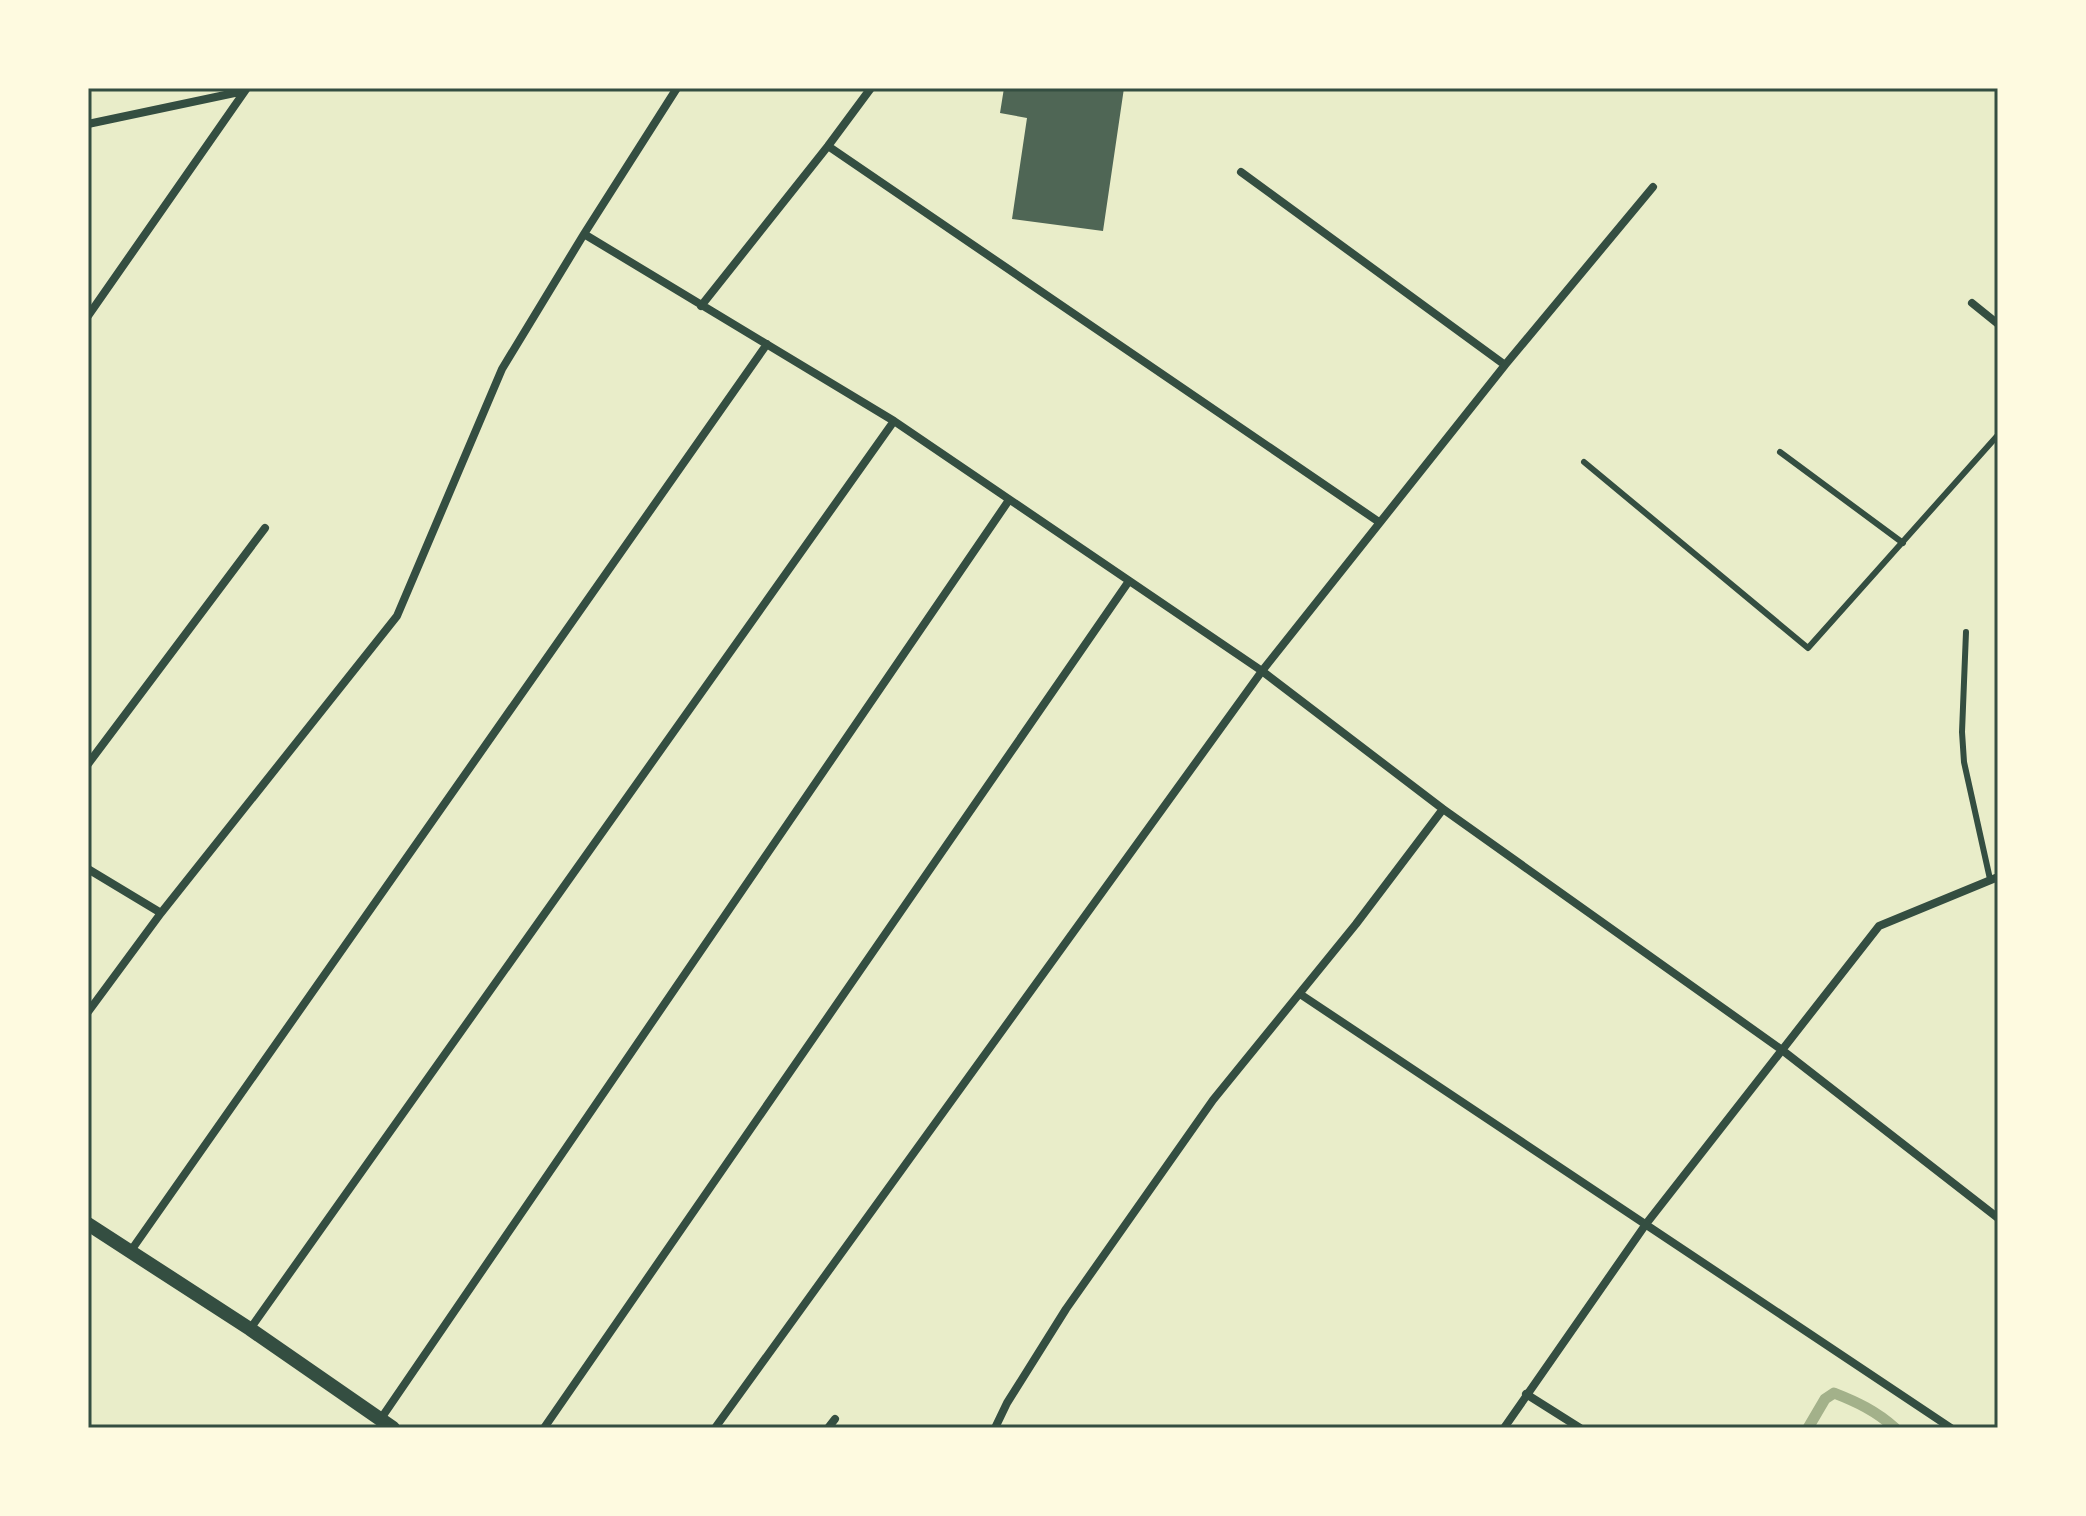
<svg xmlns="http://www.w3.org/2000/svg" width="2086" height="1516" font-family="'DejaVu Sans',sans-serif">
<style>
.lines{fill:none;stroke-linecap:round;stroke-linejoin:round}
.stream{stroke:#a3b18a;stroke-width:11}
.building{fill:#4f6655}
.service{stroke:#344e41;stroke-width:6}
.minor{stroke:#344e41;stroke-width:8}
.tertiary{stroke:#344e41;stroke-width:14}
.neatline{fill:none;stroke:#344e41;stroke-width:3}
</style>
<rect width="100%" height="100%" fill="#e9edc9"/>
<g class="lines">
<path class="stream" d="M1808 1428 1825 1399 1834 1393C1857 1402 1876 1411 1895 1428"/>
</g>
<path class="building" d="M1004 88H1124L1103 231 1012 219 1027 118 1000 113Z"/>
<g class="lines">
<path class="service" d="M1780 452 1903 543
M1584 462 1808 648 1998 435
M1966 632 1962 732 1964 762 1990 879"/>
<path class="minor" d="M88 124 244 91
M828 146 1379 522
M1241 172 1505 365
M584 234 894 421 1262 671 1443 809 1782 1050 1998 1218
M1972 303 1998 324
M701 306 828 146 871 88
M88 316 247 88
M88 764 265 528
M88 869 161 913
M1300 994 1951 1428
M88 1012 161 913 397 616 502 369 584 234 677 88
M130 1252 767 344
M250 1329 894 421
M1526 1394 1580 1428
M380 1420 1009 500
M544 1428 1129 581
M715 1428 1262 671 1505 365 1653 187
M828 1428 835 1419
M995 1428 1007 1403 1066 1309 1213 1100 1356 924 1443 809
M1504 1428 1646 1224 1879 926 1998 877"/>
<path class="tertiary" d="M88 1224 250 1329 393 1428"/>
</g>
<rect width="2086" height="1516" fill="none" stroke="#fefae0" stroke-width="180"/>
<rect x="90" y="90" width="1906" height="1336" class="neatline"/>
</svg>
